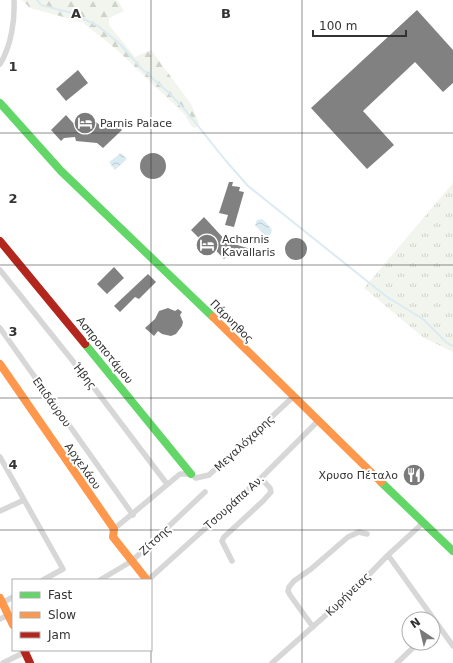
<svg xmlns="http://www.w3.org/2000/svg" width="453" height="663" font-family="'DejaVu Sans',sans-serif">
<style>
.grass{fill:url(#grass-tufts)}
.forest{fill:url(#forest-firs)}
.water{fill:url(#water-waves)}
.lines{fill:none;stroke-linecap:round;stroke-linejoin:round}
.stream{stroke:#dbebf2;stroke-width:2}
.building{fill:#818181}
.street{stroke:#d7d7d7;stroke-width:5.5}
.fast{stroke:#63d668;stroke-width:8}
.slow{stroke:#ff974d;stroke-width:8}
.jam{stroke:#b3261e;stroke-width:8}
.grid{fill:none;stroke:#333;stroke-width:1;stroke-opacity:0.55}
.labels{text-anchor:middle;stroke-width:4;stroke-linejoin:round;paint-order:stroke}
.poi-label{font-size:11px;fill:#333;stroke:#fff;text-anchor:start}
.street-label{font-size:11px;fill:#333;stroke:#fff}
.grid-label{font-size:13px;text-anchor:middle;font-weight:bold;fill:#333;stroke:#fff;stroke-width:4;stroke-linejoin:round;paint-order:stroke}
</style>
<defs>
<pattern id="grass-tufts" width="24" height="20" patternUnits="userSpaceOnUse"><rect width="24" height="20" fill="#f2f5ed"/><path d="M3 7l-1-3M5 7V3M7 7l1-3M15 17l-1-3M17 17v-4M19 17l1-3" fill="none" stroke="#d0d2cc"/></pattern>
<pattern id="forest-firs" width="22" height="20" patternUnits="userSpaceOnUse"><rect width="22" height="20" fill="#f2f5ed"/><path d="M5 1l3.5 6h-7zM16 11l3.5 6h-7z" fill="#d0d2cc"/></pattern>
<pattern id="water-waves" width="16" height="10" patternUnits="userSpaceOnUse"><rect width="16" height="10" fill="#dbebf2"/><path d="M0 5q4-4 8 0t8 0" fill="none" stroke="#bccad0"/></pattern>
</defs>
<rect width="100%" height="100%" fill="#fff"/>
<path class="grass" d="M453 183V352L424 338 364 288Z"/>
<path class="forest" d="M22 0H117L124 11 109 18V25L135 57 151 50 191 104 199 123 196 128 192 127 185 115 116 49 82 22 30 8Z"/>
<path class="water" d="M121 153 127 159 115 170 109 162Z
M262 219C264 220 271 228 272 230L270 235 268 236 264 235 255 225 257 220Z"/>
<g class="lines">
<path class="stream" d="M37 0 41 5 72 13 98 26 120 44 141 68 169 93 186 111 226 161 248 186 387 297 423 319 447 343 453 346"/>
</g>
<path class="building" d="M417 10 453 50V83L443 92 415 62 363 111 394 145 367 169 311 108Z
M78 70 88 83 66 101 56 89Z
M66 115 74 124 94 120 104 129 112 121 122 130 103 148 97 143 76 141 75 137 64 138 61 141 51 130Z
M140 166a13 13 0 1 1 26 0a13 13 0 1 1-26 0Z
M229 182H233L232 186 240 187 239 191 244 192 234 227 225 225 228 215 219 213Z
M204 217 227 242 254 250 251 258 228 249 231 253 224 259 203 237 201 240 191 230Z
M285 249a11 11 0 1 1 22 0a11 11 0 1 1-22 0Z
M114 267 124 278 107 294 97 284Z
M148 274 156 282 139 299 135 297 120 312 114 306Z
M168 308 175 311 178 309 182 312 180 315 183 322 182 326 176 334 171 336 162 334 158 331 154 336 145 328 155 319 159 311Z"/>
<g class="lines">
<path class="street" d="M0 64C11 46 15 21 14 0
M0 270 92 385 167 484
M0 328 133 515
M0 457 63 569 43 580
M0 511 24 500
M114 529 180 474H191L196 478 209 475 293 397
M388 555 453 646
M232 561 222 541 224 537 263 501 271 492 270 488 261 478
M100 580 132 561 205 492
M148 580 261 478 318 421
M2 603 13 597
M0 619 8 615
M313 627 290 595 288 591 289 587 294 581 311 569 348 537 359 532 367 534
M3 663 29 650
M272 663 353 591 388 555 423 523
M397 663 418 643"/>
<path class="fast" d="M0 103 61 171 213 317
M85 344 191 474
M381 482 453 551"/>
<path class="slow" d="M213 317 381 482
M0 364 114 529 113 537 147 580
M0 598 13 625"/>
<path class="jam" d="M0 241 85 344
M24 650 30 663"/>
</g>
<path class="grid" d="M151 0V580M302 0V663M0 133H453M0 265H453M0 398H453M0 530H453M151 580V650M151 650V663"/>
<defs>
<g id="hotel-disc" transform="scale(1.15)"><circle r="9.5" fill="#7a7a7a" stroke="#fff"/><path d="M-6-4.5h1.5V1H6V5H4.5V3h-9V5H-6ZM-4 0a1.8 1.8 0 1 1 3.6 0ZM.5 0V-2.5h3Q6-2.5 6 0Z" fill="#fff"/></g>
<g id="restaurant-disc" transform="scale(1.15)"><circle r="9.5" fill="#7a7a7a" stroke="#fff"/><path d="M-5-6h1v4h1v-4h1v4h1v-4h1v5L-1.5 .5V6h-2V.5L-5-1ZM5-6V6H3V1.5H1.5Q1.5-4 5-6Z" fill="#fff"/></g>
</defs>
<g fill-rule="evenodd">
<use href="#hotel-disc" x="85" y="123"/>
<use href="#hotel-disc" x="207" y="245"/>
<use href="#restaurant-disc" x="414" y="475"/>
</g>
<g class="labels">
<g class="poi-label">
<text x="100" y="127">Parnis Palace</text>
<text x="222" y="243">Acharnis<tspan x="222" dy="13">Kavallaris</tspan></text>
<text x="398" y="479" text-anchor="end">Χρυσο Πέταλο</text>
</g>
<g class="street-label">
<text transform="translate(232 321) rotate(45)" y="4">Πάρνηθος</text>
<text transform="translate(105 350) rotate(51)" y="4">Ασπροποτάμου</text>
<text transform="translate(85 376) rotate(52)" y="4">Ήβης</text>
<text transform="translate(52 402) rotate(55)" y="4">Επιδάυρου</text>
<text transform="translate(244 443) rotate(-43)" y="4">Μεγαλόχαρης</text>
<text transform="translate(83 466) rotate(55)" y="4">Αρχελάου</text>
<text transform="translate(234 502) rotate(-42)" y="4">Τσουράπα Αν.</text>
<text transform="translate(155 540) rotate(-43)" y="4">Ζίτσης</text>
<text transform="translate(348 594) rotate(-44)" y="4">Κυρήνειας</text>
</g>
</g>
<g class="grid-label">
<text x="76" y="18">A</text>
<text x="226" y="18">B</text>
<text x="13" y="71">1</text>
<text x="13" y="203">2</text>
<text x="13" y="336">3</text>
<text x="13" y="469">4</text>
</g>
<rect x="12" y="579" width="140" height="72" fill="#ffffff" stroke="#adadad"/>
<rect x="20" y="592" width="20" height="6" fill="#63d668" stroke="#adadad"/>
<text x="48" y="599" font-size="12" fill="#333333">Fast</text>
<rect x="20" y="612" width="20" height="6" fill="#ff974d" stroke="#adadad"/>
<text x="48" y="619" font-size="12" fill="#333333">Slow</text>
<rect x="20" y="632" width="20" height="6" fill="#b3261e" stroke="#adadad"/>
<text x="48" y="639" font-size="12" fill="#333333">Jam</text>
<g transform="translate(421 631) rotate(325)"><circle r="19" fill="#ffffff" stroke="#adadad"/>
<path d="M0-3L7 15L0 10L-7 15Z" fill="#7a7a7a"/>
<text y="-6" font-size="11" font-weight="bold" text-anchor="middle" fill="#333333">N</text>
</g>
<path d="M313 30v6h93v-6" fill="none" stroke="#333333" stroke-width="2"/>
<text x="319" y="30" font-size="12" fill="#333333" stroke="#ffffff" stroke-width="3" paint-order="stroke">100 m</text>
</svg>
